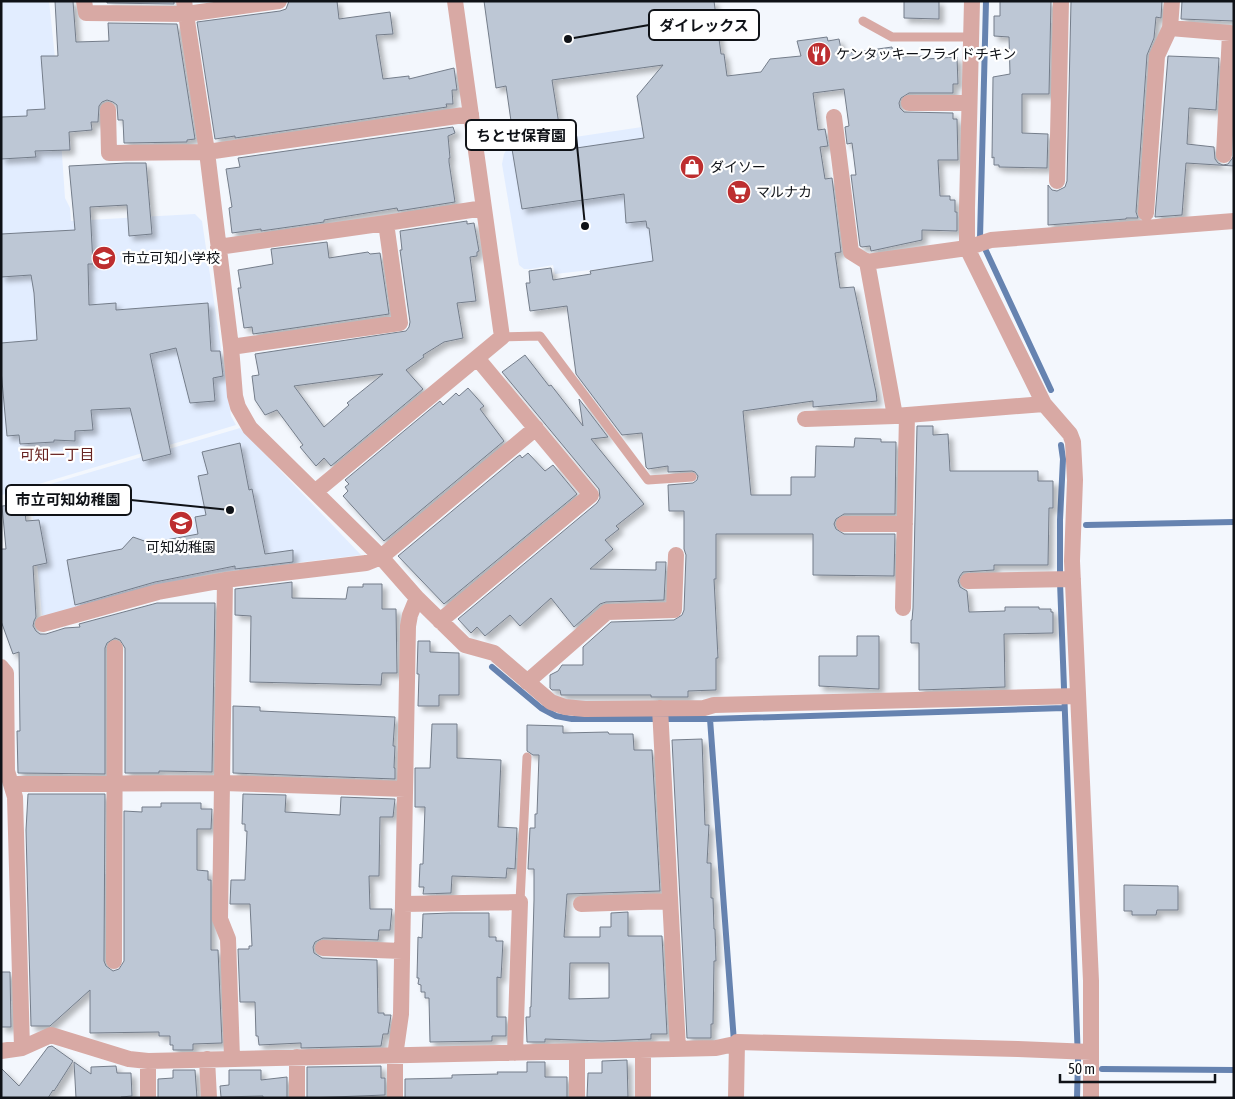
<svg xmlns="http://www.w3.org/2000/svg" width="1235" height="1099" font-family="'Asap Condensed','Noto Sans JP',sans-serif">
<style>
.built{fill:#e2edff}
.lines{fill:none;stroke-linecap:round;stroke-linejoin:round}
.stream{stroke:#6683b0;stroke-width:6}
.building{fill:#bdc7d5;stroke:#747d8a;fill-rule:evenodd;filter:url(#shadow)}
.service{stroke:#d8a9a4;stroke-width:9}
.minor{stroke:#d8a9a4;stroke-width:16}
.labels{text-anchor:middle;stroke-width:4.5;stroke-linejoin:round;paint-order:stroke}
.poi-label{font-size:14px;fill:#0f1217;stroke:#fff;text-anchor:start}
.neighbourhood-label{font-size:15px;fill:#682320;stroke:#fff}
.leader{fill:none;stroke:#0f1217;stroke-width:2}
.callout-dot{fill:#0f1217;stroke:#fff;stroke-width:2}
.callout{fill:#fff;stroke:#0f1217;stroke-width:2}
.callout-label{font-size:15px;text-anchor:middle;font-weight:bold;fill:#0f1217}
</style>
<defs>
<filter id="shadow"><feDropShadow dx="4.5" dy="4.5" stdDeviation="2.5" flood-color="#0004"/></filter>
</defs>
<rect width="100%" height="100%" fill="#f3f7fd"/>
<path class="built" d="M1 1H49L56 67 65 198 70 208 71 221 195 214 202 221 231 416 236 425 2 495Z
M642 127 653 191 661 262 555 274 553 265 531 269H524L519 265 502 164 504 154 508 147Z
M240 428 361 555 213 573 142 589 46 616 42 615 30 490Z"/>
<g class="lines">
<path class="stream" d="M986 1 980 238 1051 390
M1061 445 1063 459 1060 520V582L1078 1060 1077 1098
M1086 525 1234 522
M492 667 541 708 556 716 572 719H710L1064 708
M710 719 734 1042
M1102 1069 1234 1070"/>
</g>
<path class="building" d="M55 1H73L76 42 109 41 108 23 177 24 195 139 187 140V142L124 143 123 120H118L117 105 113 102 107 100 102 102 99 106 98 122H91L92 130 69 132 70 150 35 151 36 157 1 159V117L27 116V110L45 109 41 56H58Z
M107 1H174V4L107 3Z
M289 1H337L339 19 390 12 393 34 376 35 383 79 409 76V79L454 68 457 90H452L453 104H446L447 107 235 138V136L215 139 197 22 280 11 286 9Z
M484 1H714L721 54H724L727 76 761 72 770 59 801 56 797 41 827 37 828 41 839 39 842 54 892 47 893 57 926 56V59L957 57 958 84H953V93H909L901 98 899 103 900 108 904 112 953 113V119H957L958 160H938L940 196H950V200H955V212H957V231L922 230V240L871 251 870 246 862 247 860 246 851 175H856L852 143 847 144 845 127 849 126 844 89 813 93 818 130 825 129 828 146 820 147 825 179 832 178 841 252 835 253 840 288 854 287 876 392 877 401 813 407V401L743 411 751 495H791V477H815L816 446 854 447 855 438 881 439V442H896L895 514H844L836 519 834 524 836 529 844 534H895L894 576 813 575V534H716V579H714L718 658H716V690L688 691V697H651V695H561L560 690H552L550 688V675L558 671 562 665H583V647L611 622 674 620 682 615 684 610 686 555 684 549V511H669L668 485 693 483 697 480 698 476 695 472 692 471 668 472V466L648 469 646 467 642 433 622 435 576 374 567 306 530 311 526 283H530L529 271 551 268 553 280 591 274 590 271 653 261 649 228H647L646 221 626 223 624 194 522 209 512 149H515L506 86 496 88ZM663 65 637 96 644 138 563 150 552 80Z
M904 1H939V19L904 18Z
M1000 1H1051L1049 94H1022V133L1048 134 1047 168 999 167V165H994V157L992 158 993 77 1010 74 1009 37 994 36V16H1000Z
M1071 1H1162L1161 18 1156 17 1154 38 1147 55 1136 212 1138 218H1126V219L1048 225V185L1052 190 1057 191 1065 187 1067 181Z
M1182 1H1234V21L1181 19Z
M1168 56 1219 58 1216 110 1189 108 1187 144 1214 147 1215 159 1218 163 1223 165 1228 164 1234 156V166L1186 163 1182 215 1155 217Z
M453 127 455 133 448 136 450 158H449V162L455 202 398 211 397 208 324 220V222L261 231V229L232 233 229 208 232 207 226 169 240 167 238 158Z
M126 163H146L152 234 129 236 127 205 90 207 93 264H88L89 305 116 303V310L208 303 211 351H220L223 376 213 378 215 401 190 403 176 348 150 354 171 454 143 461 130 408 91 410 93 430 75 431V441L54 440V442L20 444 19 435 7 436 1 370V343L37 340 34 293 31 275 1 277V234L75 230 69 166Z
M467 221V224L474 223 479 251 477 252V256L470 257 476 301 457 303 463 338 444 342 423 355 424 357 406 370 423 389 331 466 324 458 316 466 300 447 303 445 277 410 265 415 255 400 252 376 259 375 255 354 406 331 409 327 410 322 400 250H402L400 231ZM383 374 347 403 349 405 324 427 294 386Z
M327 242 329 258 368 252 370 254 380 253 389 314 253 334 252 327 244 328 238 288H241L238 270 273 264 271 249Z
M525 355 549 386 551 385 583 426 579 399 608 437 591 439 644 504 616 526 619 529 605 540 613 549 590 569 656 570V562H666L664 600 606 602 600 604 574 627 551 598 520 626 510 615 485 636 477 627 471 633 458 619 597 503 600 498 599 489 502 372Z
M468 388 484 406 480 409 504 441 384 541 343 496 348 491 345 487 349 484 345 480 440 401 443 405 456 393 459 396Z
M917 426H933V435L948 434 950 471H1038V481H1053V508H1049L1048 565H994V570L963 572 960 576 958 581 960 587 967 591 969 612 1005 611V607H1039V609H1051V612H1053V633L1004 634 1005 687 919 690V643H911V620H912L913 608Z
M240 443 249 490 252 489 265 554 293 550V562L235 569V566L155 582 75 605 67 560 122 549 133 537 150 543 198 534 195 517 206 515 198 476 208 474 202 452Z
M528 453 545 471 553 465 577 494 444 604 398 556 517 457 520 455 522 458Z
M24 504 26 521 39 520 47 563 33 566 36 617 34 621 33 626 36 631 40 634H46L65 628 80 627 79 624 157 603H215L212 772 159 771V773H125V648L120 640 115 638 107 643 105 648V774L18 773 17 731H20L19 652 13 654 1 621V549H6L2 506Z
M292 582V598L346 599 348 587H363V584H382V609H396L397 673H382L381 685 250 682 251 616 235 615V589Z
M857 636H879V689L819 686V656H857Z
M418 641H430V652L459 653V695H439V706H418L419 674H417Z
M233 706 260 707V711L395 717 393 746H395L394 768H395V779L233 773Z
M432 724H457V758L501 760 498 827 517 828 515 869 507 868 506 878 452 876 451 893 423 894 424 887H419L420 864H423L425 807H415V768H430Z
M527 725 563 726V733L608 732 609 734H633L634 750H652L660 891 567 894 564 937H600V927H611V913L628 912V936H662L667 1034H651V1039L602 1041 545 1039V1042H527L526 1017H530V1007H531L534 900V869H528L530 828H535V814H537L539 755H533L527 751ZM570 963H609V998L569 999Z
M702 739 705 825H709L707 863H711V898H713L714 929H715L716 961H714L713 1024H711V1038H687L672 740Z
M28 794H105L104 961 106 966 113 971 119 969 124 961V811L142 812V807H161V803H201V809H212L211 829H197V870L208 871V880H211V950H218L222 1043 193 1044V1050H173V1045H170V1036H159V1032L90 1033V990L50 1026H31L26 830Z
M243 794 286 795 285 812 340 815 341 797 395 799 393 817H380L379 876H369L370 909H392L390 930H379L378 940 323 938 315 942 313 947 314 953 322 958 377 960 378 1013H384V1015H391L388 1034H383L381 1046 301 1048V1043L259 1045 258 1036H256L255 1002H240L238 949H249V946H252L250 904H230L231 880H245L247 831H245V824H242Z
M1124 885 1178 886V910H1157L1156 915H1132V911H1124Z
M451 913H489V937H496V941H503L501 978 497 977V1017H506V1036H492V1041L430 1042 429 998H425V992H421V985L418 984 419 978H417L418 937 422 938 423 914Z
M1 972H10L11 1027H1Z
M52 1046 73 1061 54 1091 53 1090 48 1098H1V1068L19 1086 48 1047Z
M627 1060 628 1097H587L588 1073H602V1061Z
M74 1062 91 1074V1067L116 1066 117 1073H131L132 1096 121 1097 122 1098H76Z
M527 1062H545V1077H567V1098H405V1079L452 1078V1075L498 1074 497 1072H527Z
M381 1066V1078H385V1095L307 1098V1067Z
M173 1070H195L197 1098H158V1079L173 1078Z
M229 1070H261V1080L287 1077V1098H263V1096L221 1097 220 1086 229 1085Z"/>
<g class="lines">
<path class="service" d="M863 21 892 37H971
M502 337 540 336 648 480 692 477
M520 902 527 757"/>
<path class="minor" d="M84 1 86 13 186 14 279 1
M184 1 207 152 231 347 235 396 238 407 250 428 381 557 417 598 465 645 494 653 551 702 565 707 585 709 704 708 714 705 1077 696
M972 1 967 208V248L1044 404 1070 434 1073 442 1075 480 1072 561 1091 981V1098
M1170 28 1230 33 1224 155
M909 103H969
M108 110 109 153 207 152 471 114
M834 117 851 252 867 262 895 416 1044 404
M1057 181 1061 1
M1146 213 1157 56 1170 28 1172 1
M218 247 386 223
M867 262 967 248 991 240 1234 221
M231 347 400 323 386 223 484 208
M805 419 895 416
M315 492 502 337 455 1
M844 524H905
M225 580 220 919 228 939 232 1058
M968 581 1073 579
M903 608 907 415
M440 621 591 495 477 358
M43 624 158 592 225 580 366 563 381 557 536 428
M1 667 6 673 7 771 15 797 22 1048
M527 682 607 612 674 610 676 555
M660 708 678 1049
M11 784 222 783 405 789
M403 904 520 902 515 1053
M581 904 670 901
M323 948 402 951
M114 961 115 648
M1 1051 22 1048 51 1035 129 1059 148 1061 716 1048 730 1045 737 1046
M297 1057V1098
M207 1059 209 1098
M148 1098V1061
M395 1098V1056L401 1014 408 626 410 615 417 598
M577 1098V1052
M643 1098V1050
M736 1098 737 1042 1018 1049 1091 1052"/>
</g>
<defs>
<g id="restaurant-disc" transform="scale(1.25)"><circle r="9.5" fill="#bd2e2f" stroke="#fff"/><path d="M-5-6h1v4h1v-4h1v4h1v-4h1v5L-1.5 .5V6h-2V.5L-5-1ZM5-6V6H3V1.5H1.5Q1.5-4 5-6Z" fill="#fff"/></g>
<g id="shop-disc" transform="scale(1.25)"><circle r="9.5" fill="#bd2e2f" stroke="#fff"/><path d="M-5-2.5h2.3a2.7 3.5 0 0 1 5.4 0H5L5.5 6h-11ZM-1.5-2.5h3a1.5 2.3 0 0 0-3 0Z" fill="#fff"/></g>
<g id="supermarket-disc" transform="scale(1.25)"><circle r="9.5" fill="#bd2e2f" stroke="#fff"/><path d="M-6-5.5h2.5l.6 2H6L4.5 2H-2.5L-4.4-4H-6ZM-1.5 3.2a1.3 1.3 0 1 0 .1 0ZM3 3.2a1.3 1.3 0 1 0 .1 0Z" fill="#fff"/></g>
<g id="school-disc" transform="scale(1.25)"><circle r="9.5" fill="#bd2e2f" stroke="#fff"/><path d="M0-5L7-2L0 1L-7-2ZM-4 1L0 2.5L4 1V4Q0 6-4 4Z" fill="#fff"/></g>
</defs>
<g fill-rule="evenodd">
<use href="#restaurant-disc" x="819" y="54"/>
<use href="#shop-disc" x="692" y="167"/>
<use href="#supermarket-disc" x="739" y="192"/>
<use href="#school-disc" x="104" y="258"/>
<use href="#school-disc" x="181" y="523"/>
</g>
<g class="labels">
<g class="poi-label">
<text x="836" y="59">ケンタッキーフライドチキン</text>
<text x="710" y="172">ダイソー</text>
<text x="756" y="197">マルナカ</text>
<text x="122" y="263">市立可知小学校</text>
<text x="181" y="552" text-anchor="middle">可知幼稚園</text>
</g>
<g class="neighbourhood-label">
<text x="57" y="460">可知一丁目</text>
</g>
</g>
<path class="leader" d="M568 39L649 25M585 226L576 135M230 510L131 500"/>
<g class="callout-dot">
<circle cx="568" cy="39" r="5"/>
<circle cx="585" cy="226" r="5"/>
<circle cx="230" cy="510" r="5"/>
</g>
<g class="callout">
<rect x="649" y="10" width="110" height="30" rx="5"/>
<rect x="466" y="120" width="110" height="30" rx="5"/>
<rect x="6" y="485" width="125" height="30" rx="5"/>
</g>
<g class="callout-label">
<text x="704" y="31">ダイレックス</text>
<text x="521" y="141">ちとせ保育園</text>
<text x="68" y="505">市立可知幼稚園</text>
</g>
<rect width="1235" height="1099" fill="none" stroke="#0f1217" stroke-width="5"/>
<path d="M1060 1074v8h155v-8" fill="none" stroke="#0f1217" stroke-width="2.5"/>
<text x="1068" y="1074" font-size="15" fill="#0f1217" stroke="#ffffff" stroke-width="4" paint-order="stroke">50 m</text>
</svg>
